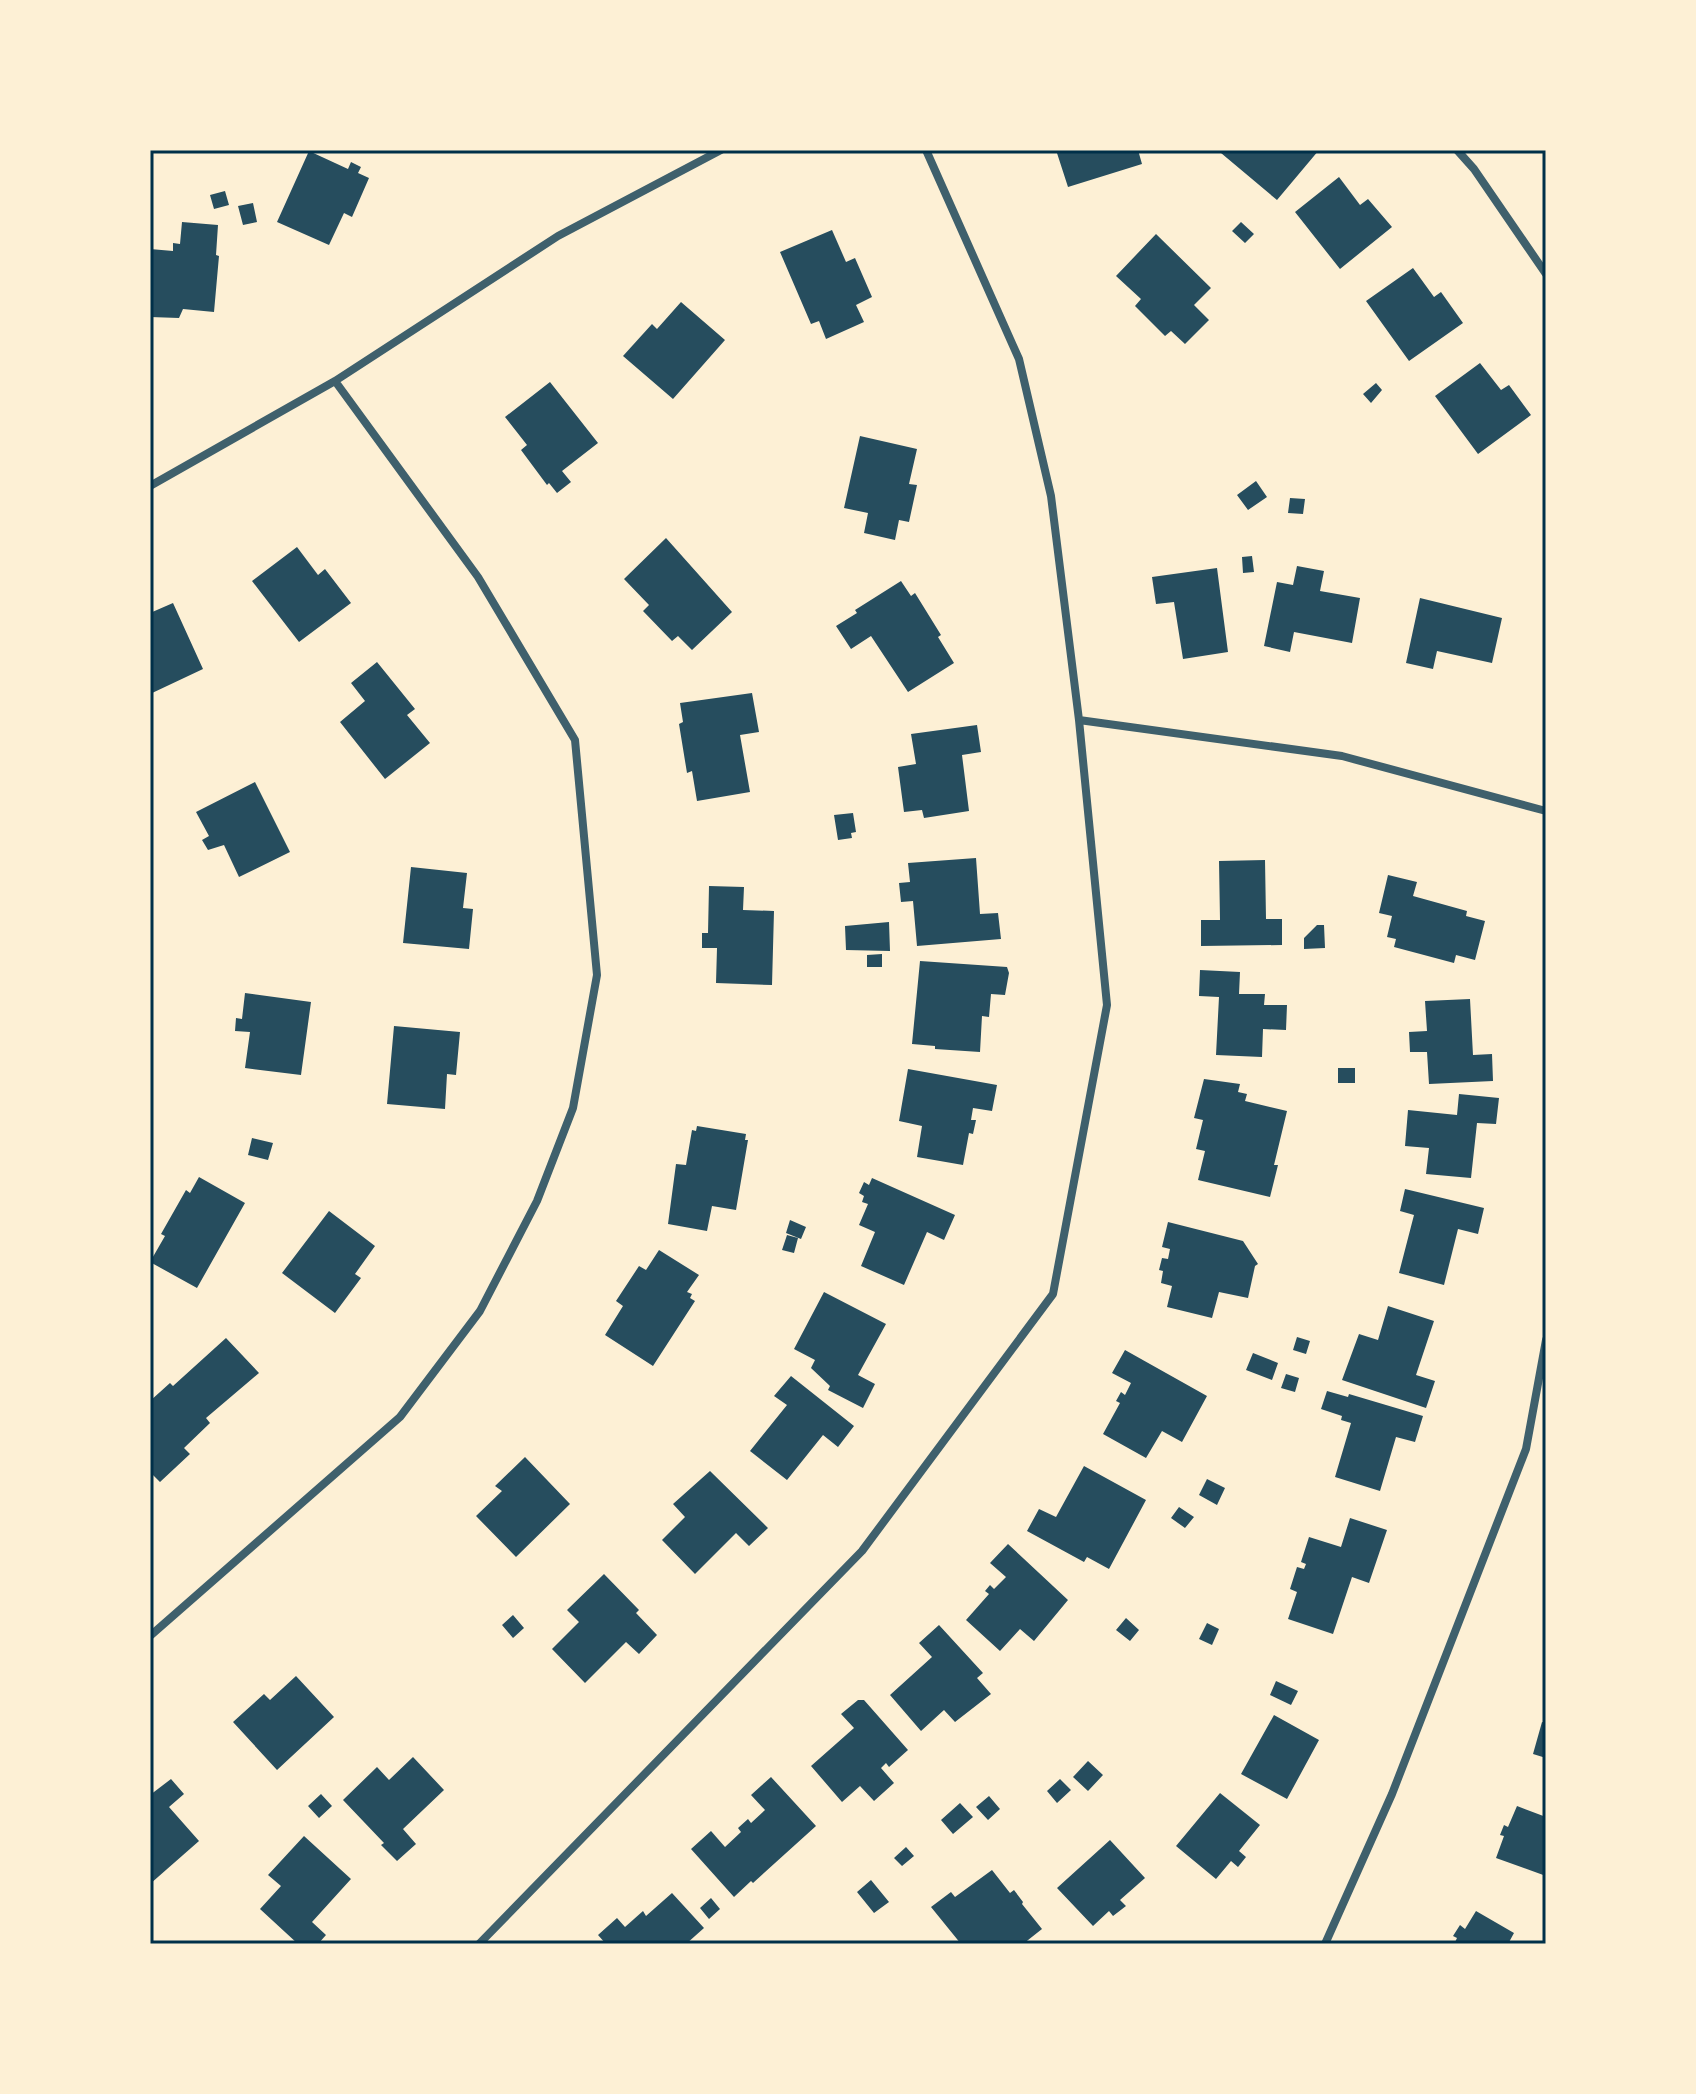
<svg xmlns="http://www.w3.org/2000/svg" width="1696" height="2094" font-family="Arial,sans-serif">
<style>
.building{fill:#264d5e}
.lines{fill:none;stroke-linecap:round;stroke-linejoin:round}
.minor{stroke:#3f606c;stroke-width:8}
.neatline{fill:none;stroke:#003049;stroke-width:3}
</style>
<rect width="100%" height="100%" fill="#fdf0d5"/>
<path class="building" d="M1056 150H1138L1142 164 1068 187Z
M1223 150H1319L1277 200 1221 153Z
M309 151 348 169 351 162 361 167 358 173 369 178 352 217 344 213 329 245 277 222Z
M1339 177 1360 205 1368 199 1392 227 1340 269 1295 212Z
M225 191 229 205 214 209 210 195Z
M253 203 257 222 243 225 238 206Z
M182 222 218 225 216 255 219 256 214 312 183 309 179 318 150 317V249L173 251V243L180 244Z
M1241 222 1254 234 1245 243 1232 231Z
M832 230 846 262 855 258 872 297 856 305 864 322 826 339 819 321 811 324 780 252Z
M1156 234 1211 288 1194 305 1209 320 1185 344 1171 331 1165 336 1135 306 1141 299 1116 276Z
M1413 268 1434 297 1441 292 1463 323 1409 361 1366 301Z
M681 302 725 340 673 399 623 356 652 324 657 329Z
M1480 363 1501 390 1509 385 1531 415 1478 454 1435 396Z
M550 382 598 443 562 471 571 482 557 493 549 483 547 485 521 450 527 445 505 417Z
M1376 383 1382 390 1371 403 1363 394Z
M860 436 917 449 909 484 917 485 909 522 899 520 895 540 864 533 868 513 844 508Z
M1256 481 1267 497 1248 510 1237 495Z
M1290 498 1305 499 1303 514 1288 513Z
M666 538 732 612 692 650 678 636 672 641 643 611 649 605 624 579Z
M297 547 318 575 325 569 351 603 299 642 252 581Z
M1252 556 1254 572 1243 573 1242 557Z
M1297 566 1324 571 1320 591 1360 598 1352 643 1294 632 1290 652 1264 646 1277 582 1293 585Z
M1217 568 1228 652 1183 659 1174 602 1156 604 1152 577Z
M901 581 911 596 915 593 941 635 938 637 954 663 908 692 871 636 851 649 836 626 857 613 855 610Z
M1420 598 1502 618 1492 663 1437 651 1433 669 1406 663Z
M173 603 203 669 150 694V613Z
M377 662 415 709 407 715 430 743 385 779 340 722 365 701 351 683Z
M752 693 759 732 740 735 750 792 697 801 692 771 687 773 679 724 683 722 680 703Z
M977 725 981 752 962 755 969 811 924 818 922 810 904 812 898 767 916 764 911 734Z
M255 782 290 852 239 877 224 845 208 850 202 840 209 836 196 812Z
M853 813 856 832 851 833 852 838 838 840 834 815Z
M976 858 980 914 998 913 1001 939 917 946 913 901 901 902 899 883 910 882 908 863Z
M1265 860 1266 919H1282V945L1201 946V920H1220L1219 861Z
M411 867 467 873 463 908 473 909 469 949 403 943Z
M1388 875 1417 882 1413 896 1467 911 1466 916 1485 921 1475 960 1456 955 1454 963 1394 947 1396 939 1387 937 1392 916 1379 913Z
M709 886 744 887 743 910 774 911 772 985 716 983 717 948H702V933H708Z
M889 922 890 951 846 950 845 926Z
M1317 925H1324L1325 948 1304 949V938Z
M882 954V967H867V955Z
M920 961 1007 967 1009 973 1005 995 991 994 989 1017 982 1016 980 1052 935 1049V1046L912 1044Z
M1200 970 1240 972 1239 994H1265L1264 1005H1287L1286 1030 1263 1029 1262 1057 1216 1055 1219 997 1199 996Z
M245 993 311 1002 301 1075 245 1068 250 1032 235 1031 236 1018 242 1019Z
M1470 999 1473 1055 1492 1054 1493 1081 1429 1084 1427 1052H1410L1409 1032 1427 1031 1425 1001Z
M394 1026 460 1032 456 1075 447 1074 445 1109 387 1104Z
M1338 1068H1355V1083H1338Z
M908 1069 997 1085 992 1111 973 1108 971 1120H976L973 1134 969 1133 963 1165 917 1157 922 1126 899 1121Z
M1204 1079 1240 1084 1238 1092 1247 1094 1245 1101 1287 1111 1274 1165H1278L1270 1197 1198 1180 1205 1151 1196 1149 1203 1120 1194 1118Z
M1459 1094 1499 1098 1496 1124 1477 1123 1471 1178 1426 1174 1429 1148 1405 1146 1408 1110 1457 1115Z
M697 1126 746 1134 745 1140H748L736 1210 712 1206 707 1231 668 1224 676 1164 686 1165 692 1130 696 1131Z
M252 1138 273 1143 268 1160 248 1155Z
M199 1177 245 1203 197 1288 150 1262 165 1236 161 1234 186 1190 190 1193Z
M872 1178 955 1215 944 1240 927 1232 904 1285 861 1266 875 1232 859 1225 868 1204 862 1202 864 1196 859 1193 864 1182 869 1185Z
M1405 1189 1484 1208 1478 1234 1458 1229 1444 1285 1399 1273 1414 1215 1400 1211Z
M329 1211 375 1246 355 1274 361 1278 335 1313 282 1273Z
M790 1220 806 1227 801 1239 786 1233Z
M1168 1222 1243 1241 1258 1264 1255 1266 1248 1298 1219 1292 1212 1318 1167 1307 1172 1286 1161 1283 1163 1271 1159 1270 1162 1258 1168 1259 1170 1249 1162 1247Z
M787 1235 798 1238 794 1253 782 1250Z
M659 1250 699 1275 687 1292 692 1294 690 1298 695 1301 653 1366 605 1335 623 1306 616 1301 639 1266 646 1270Z
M824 1292 886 1324 858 1375 875 1384 863 1408 828 1390 830 1386 811 1368 815 1360 794 1349Z
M1388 1306 1434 1321 1416 1375 1435 1381 1426 1408 1342 1380 1359 1334 1378 1340Z
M1297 1337 1310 1341 1306 1354 1293 1350Z
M226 1338 259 1373 206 1418 210 1423 184 1448 190 1454 160 1482 150 1472V1401L170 1383 173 1386Z
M1125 1350 1207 1396 1182 1442 1162 1431 1146 1458 1103 1434 1120 1403 1116 1401 1121 1392 1125 1395 1131 1383 1112 1373Z
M1253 1353 1278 1363 1272 1380 1246 1370Z
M1286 1374 1299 1378 1295 1392 1281 1388Z
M791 1376 854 1426 838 1447 823 1435 787 1480 750 1451 787 1405 774 1396Z
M1327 1391 1348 1397 1349 1394 1423 1416 1415 1442 1396 1437 1380 1491 1335 1477 1351 1423 1341 1420 1342 1416 1321 1409Z
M525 1457 570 1504 516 1557 476 1516 502 1491 495 1486Z
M1084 1466 1146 1500 1109 1569 1087 1557 1084 1562 1027 1531 1039 1509 1056 1517Z
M710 1471 768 1528 749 1546 736 1533 695 1574 662 1540 685 1517 673 1504Z
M1207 1479 1225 1488 1217 1505 1199 1495Z
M1179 1507 1194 1517 1185 1528 1171 1518Z
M1350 1518 1387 1530 1369 1583 1352 1577 1333 1634 1288 1619 1297 1592 1290 1589 1297 1567 1304 1569 1306 1564 1301 1562 1309 1537 1341 1547Z
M1008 1544 1068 1600 1034 1641 1020 1629 1000 1651 966 1620 989 1594 985 1591 990 1585 994 1589 1006 1577 990 1563Z
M604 1574 639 1610 636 1613 657 1635 639 1654 626 1642 585 1683 552 1649 579 1622 567 1610Z
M513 1615 524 1628 513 1638 502 1625Z
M1126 1618 1139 1630 1130 1641 1116 1630Z
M1207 1623 1219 1629 1212 1645 1199 1639Z
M939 1625 983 1673 977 1678 991 1694 955 1722 944 1710 921 1731 890 1695 932 1657 919 1643Z
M296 1676 334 1717 277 1770 233 1722 264 1694 270 1700Z
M1276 1681 1298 1691 1291 1705 1270 1695Z
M858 1700H864L908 1750 889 1767 886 1763 881 1768 894 1783 874 1801 860 1786 842 1802 811 1766 854 1728 841 1714Z
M1274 1715 1319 1740 1287 1799 1241 1774Z
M1542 1722 1546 1723V1758L1533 1754Z
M413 1757 444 1790 403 1829 416 1844 397 1861 381 1845 384 1843 343 1800 377 1767 389 1780Z
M1088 1761 1103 1775 1088 1791 1073 1777Z
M771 1777 816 1826 753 1883 751 1881 734 1897 691 1849 711 1831 725 1847 741 1832 738 1828 748 1819 751 1823 765 1810 751 1795Z
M171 1779 184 1794 169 1807 199 1841 150 1884V1795Z
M1060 1779 1071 1790 1057 1803 1047 1791Z
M1220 1793 1260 1825 1239 1851 1246 1857 1238 1867 1231 1861 1216 1879 1176 1846Z
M321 1794 332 1806 319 1818 308 1806Z
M989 1796 1000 1809 988 1820 976 1807Z
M960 1803 973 1817 953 1834 941 1820Z
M1517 1806 1546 1817V1876L1496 1858 1504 1836 1500 1835 1504 1825 1508 1827Z
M304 1836 351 1879 312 1922 326 1935 318 1944H298L260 1909 281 1886 268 1875Z
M1110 1840 1145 1878 1120 1900 1126 1906 1113 1916 1109 1911 1093 1926 1057 1888Z
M906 1847 914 1856 902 1866 894 1858Z
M992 1870 1010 1893 1014 1890 1023 1902 1022 1904 1042 1929 1023 1944H961L931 1907 951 1892 955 1897Z
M871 1880 889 1902 874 1913 857 1892Z
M672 1893 704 1928 686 1944H606L598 1935 617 1918 625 1927 643 1911 646 1916Z
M711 1898 720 1909 709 1919 700 1908Z
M1476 1911 1514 1933 1508 1944H1454L1457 1938 1453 1936 1460 1925 1465 1929Z"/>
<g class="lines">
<path class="minor" d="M1457 150 1474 169 1546 274
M150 486 335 381 558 236 721 150
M1079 720 1342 756 1546 811
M150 1636 400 1417 480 1311 537 1201 573 1108 597 975 575 740 478 577 335 381
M479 1944 862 1551 1053 1294 1107 1005 1079 720 1051 496 1019 359 926 150
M1325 1944 1392 1794 1526 1449 1546 1340"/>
</g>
<rect width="1696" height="2094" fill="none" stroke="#fdf0d5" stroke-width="304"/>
<rect x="152" y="152" width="1392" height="1790" class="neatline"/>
</svg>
